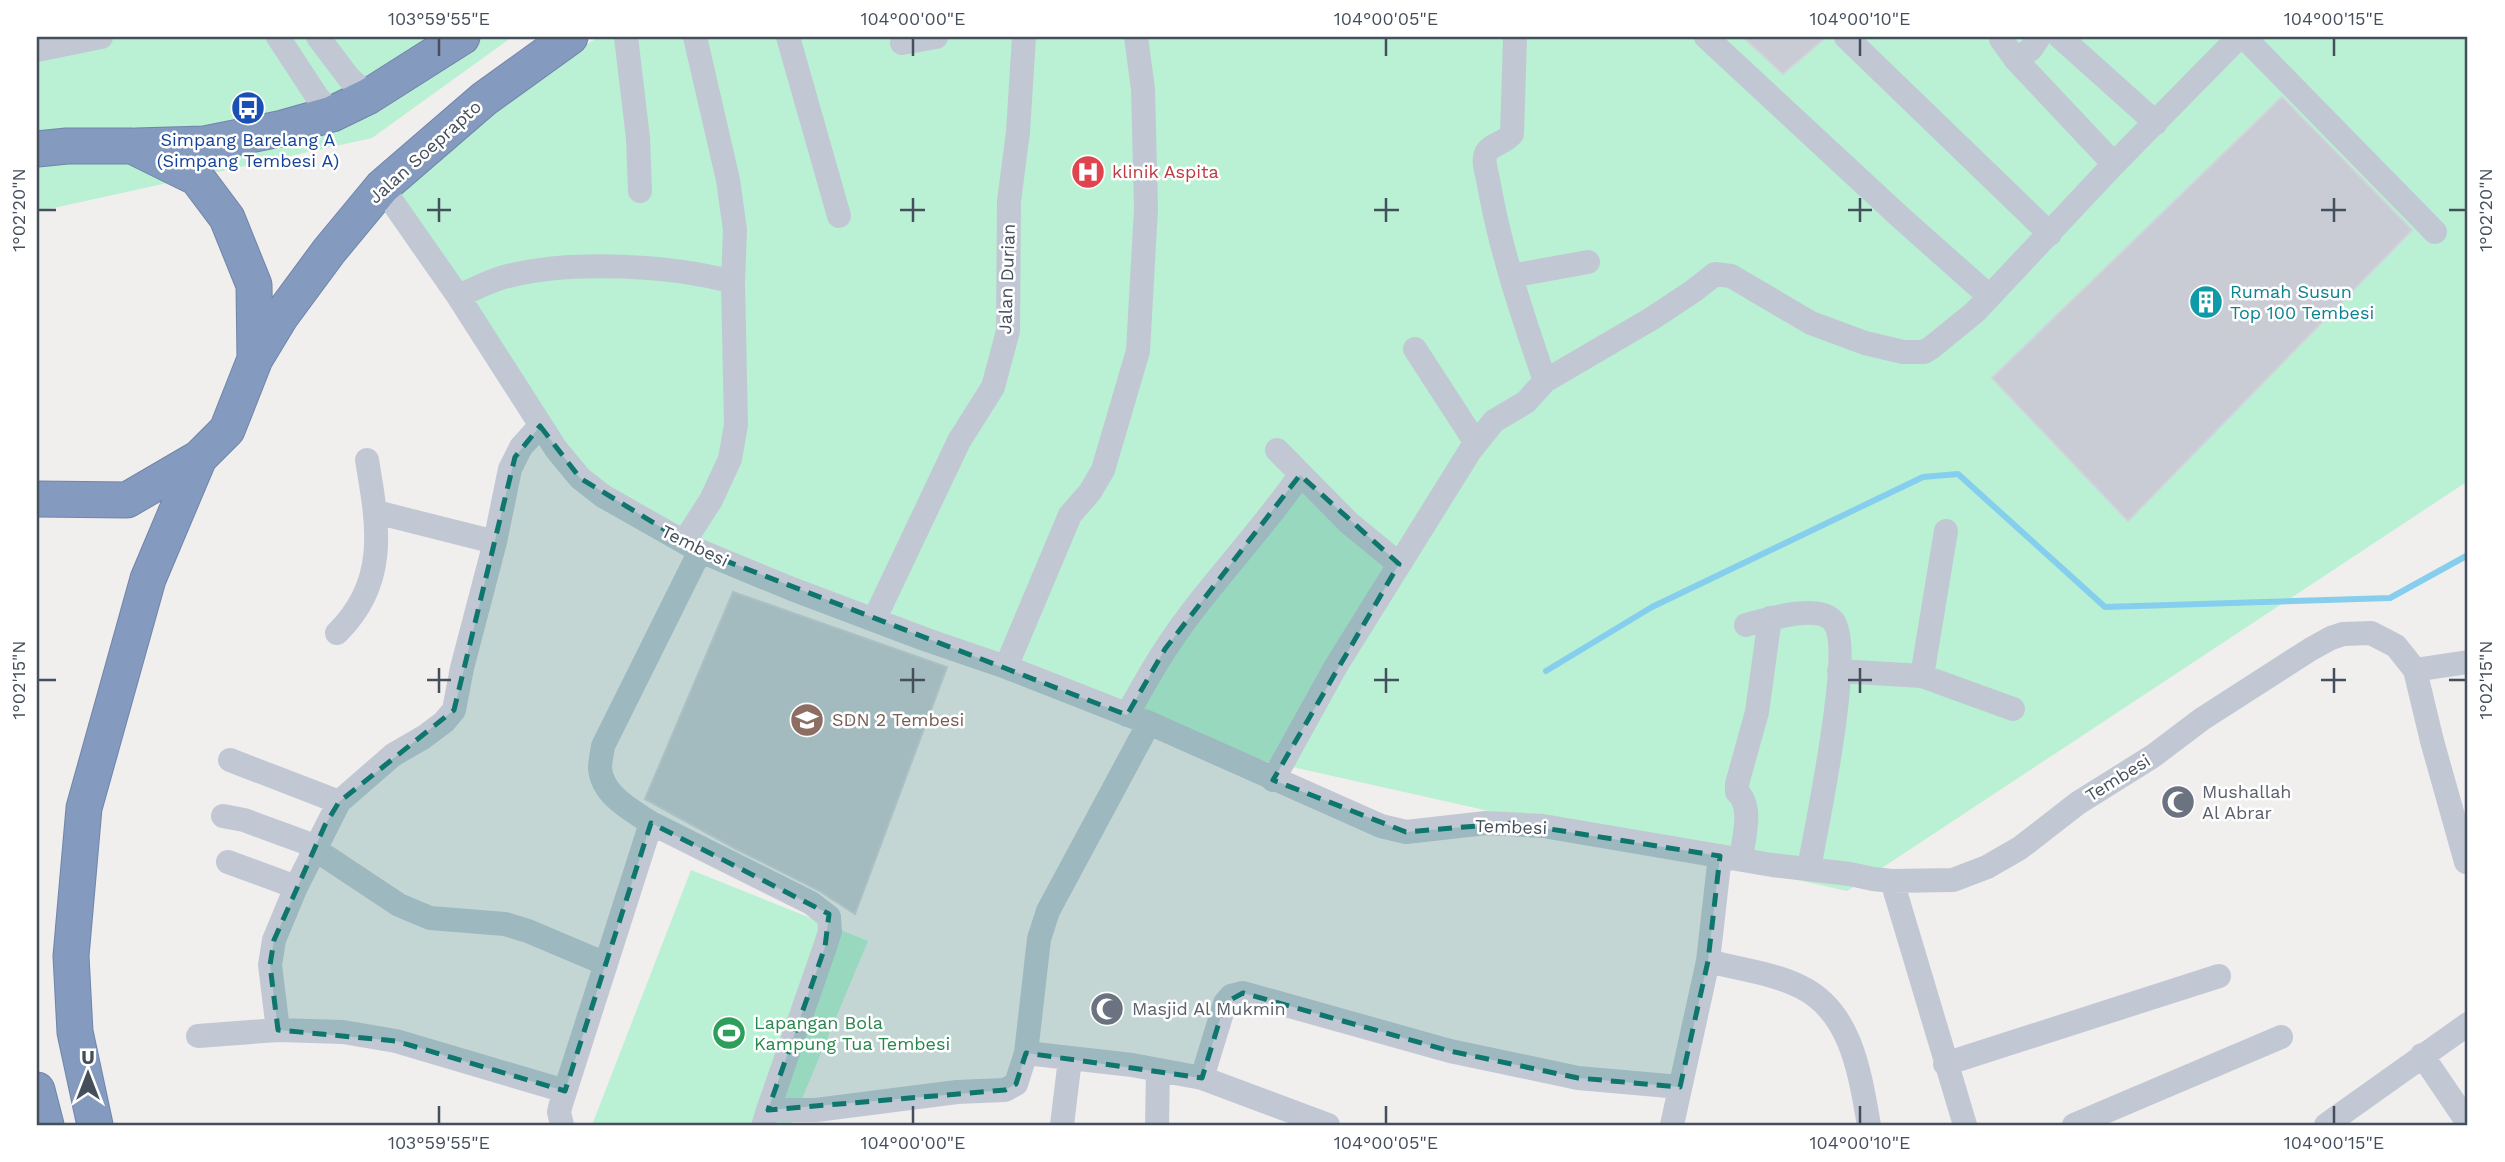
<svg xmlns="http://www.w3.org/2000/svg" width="2505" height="1162" font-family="'Work Sans',sans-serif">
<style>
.green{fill:#baf0d4}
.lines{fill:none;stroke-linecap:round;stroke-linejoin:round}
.stream{stroke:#86ceee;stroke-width:6}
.building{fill:#c9ccd4;stroke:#d1d3da;stroke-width:2}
.highway-casing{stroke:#6f85aa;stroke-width:37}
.minor{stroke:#c1c8d4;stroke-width:24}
.highway{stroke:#849abe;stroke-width:35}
.marked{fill:#0f766e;fill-opacity:0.2;stroke:#0f766e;stroke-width:5;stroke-dasharray:14 9;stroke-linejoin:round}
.ticks{fill:none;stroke:#454f5c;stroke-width:2.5}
.labels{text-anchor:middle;stroke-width:5;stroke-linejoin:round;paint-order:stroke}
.transit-label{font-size:18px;fill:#164399;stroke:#fff}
.street-label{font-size:18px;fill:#454f5c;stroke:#fff}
.health-label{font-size:18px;fill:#be3a42;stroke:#fff;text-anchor:start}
.culture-label{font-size:18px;fill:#0d838f;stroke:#fff;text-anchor:start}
.education-label{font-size:18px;fill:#785e54;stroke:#fff;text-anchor:start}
.worship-label{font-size:18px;fill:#5b616d;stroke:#fff;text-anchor:start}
.leisure-label{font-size:18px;fill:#27864d;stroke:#fff;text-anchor:start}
.neatline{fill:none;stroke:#454f5c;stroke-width:2.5}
.ticks-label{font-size:18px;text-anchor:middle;fill:#454f5c}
</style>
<rect width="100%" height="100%" fill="#f1eeee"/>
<path class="green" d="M37 37H512L372 138 40 211 37 204Z
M598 37H2468V481L1847 891 1149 735 708 558 582 477 387 184Z
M691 870 868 941 791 1125H592Z"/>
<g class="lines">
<path class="stream" d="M1546 671 1652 607 1923 477 1958 474 2105 607 2390 598 2468 555"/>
</g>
<path class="building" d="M1743 37H1826L1783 74Z
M2282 97 2412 230 2128 521 1992 378Z
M733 592 947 667 855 914 818 890 736 849 645 799Z"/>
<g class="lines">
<g class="highway-casing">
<path id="highway" d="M136 146 205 144 279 129 332 114 369 96 462 37
M37 149 67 146H132L197 178 227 218 254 285 255 359 227 430 199 458 148 579 84 808 71 956 75 1032 95 1125
M255 359 281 316 329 251 382 187 484 99 570 37
M37 499 127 500 199 458
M37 1090 46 1125"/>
</g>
<path class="minor" d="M278 37 318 98 332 114
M318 37 349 78 369 96
M626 37 638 138 640 191
M788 37 839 216
M1515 37 1512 134C1505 143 1491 144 1486 153 1482 161 1488 176 1489 185 1501 252 1523 317 1545 381
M1706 37 1899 216 1989 296
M1846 37 2050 234
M2002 37 2001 39 2016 60
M2039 37 2031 49 2016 60 2114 164
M2060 37 2156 123
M2244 37 2435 232
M902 43 936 37
M37 50 101 37
M382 187 458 296 556 449 580 478 603 496 700 551 792 589 927 640 1006 667 1149 723 1381 826 1406 832 1486 823 1543 826 1772 865 1850 874 1873 879 1892 881 1953 880 1987 867 2020 848 2078 803 2153 756 2202 719 2311 649 2331 638 2343 634 2371 633 2396 646 2415 670 2432 741 2466 862
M1511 276 1588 262
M458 296C475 289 491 280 508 276 572 260 670 265 733 282
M1415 349 1476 443
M1277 450 1349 523 1399 564
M376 512 495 542
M684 542 711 500 730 459 736 425 733 282 735 230 728 180 695 37
M875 618 959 441 993 387 1008 331 1009 201 1018 132 1024 37
M1746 625C1765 620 1818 603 1833 621 1855 646 1816 830 1809 868
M337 633C389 582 378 525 367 460
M1006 667 1070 515 1090 492 1103 470 1138 351 1146 209 1143 89 1136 37
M2415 670 2468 662
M1839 671 1922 676 2013 709
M1922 676 1946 531
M1127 715C1139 693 1151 671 1165 650 1205 588 1258 536 1300 475
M1149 723 1048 911 1039 939 1026 1053 1132 1065 1202 1078 1225 1003 1231 996 1243 993 1450 1051 1578 1078 1680 1087
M230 760 339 802
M1273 780 1336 666 1470 451 1494 421 1526 402 1545 381 1651 319 1692 292 1715 274 1731 276 1811 323 1865 343 1903 352H1924L1932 347 1975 312 2114 164 2239 37
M223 816 244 820 304 842 399 905 430 918 505 924 528 931 606 964
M651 823 811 903 829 917 830 931 825 947 768 1110
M1741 859C1743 839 1754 807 1737 792V784L1757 712 1770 618
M228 862 296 887
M1892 881 1965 1125
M1708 961C1738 969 1773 973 1801 987 1852 1012 1860 1075 1869 1125
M278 1030 270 965 274 940 296 887 339 802 393 755 424 737 444 722 454 710 462 668 495 542 510 469 521 447 540 426
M198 1036 278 1030 343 1032 396 1041 565 1091
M2422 1055 2468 1123
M1945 1064 2219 976
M1202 1078 1328 1125
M764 1123 768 1110H816L957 1092 1005 1090 1016 1084 1026 1053
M562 1125 559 1112 561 1104 651 823C631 810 602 795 600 768 600 761 602 753 603 746L700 551
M1062 1125 1070 1059
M1157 1125 1158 1070
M1672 1125 1708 961 1720 856
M2074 1125 2281 1037
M2326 1125 2468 1024"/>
<use href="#highway" class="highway"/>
</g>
<path class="marked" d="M540 426 580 478 700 551 1127 715 1165 649 1300 475 1399 564 1273 780 1406 832 1512 823 1720 856 1708 961 1680 1087 1578 1078 1450 1051 1243 993 1225 1003 1202 1078 1026 1053 1016 1084 1005 1090 768 1110 825 947 829 914 651 823 565 1091 396 1041 278 1030 270 965 274 940 325 825 339 802 454 710 515 457Z"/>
<path class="ticks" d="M439 38V56M913 38V56M1386 38V56M1860 38V56M2334 38V56M439 198V222M913 198V222M1386 198V222M1860 198V222M2334 198V222M38 210H56M427 210H451M900 210H925M1374 210H1399M1848 210H1872M2321 210H2346M2449 210H2466M439 668V693M913 668V693M1386 668V693M1860 668V693M2334 668V693M38 680H56M427 680H451M900 680H925M1374 680H1399M1848 680H1872M2321 680H2346M2449 680H2466M439 1106V1124M913 1106V1124M1386 1106V1124M1860 1106V1124M2334 1106V1124"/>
<defs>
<g id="bus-disc" transform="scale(1.75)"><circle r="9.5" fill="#1a4fb4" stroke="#fff"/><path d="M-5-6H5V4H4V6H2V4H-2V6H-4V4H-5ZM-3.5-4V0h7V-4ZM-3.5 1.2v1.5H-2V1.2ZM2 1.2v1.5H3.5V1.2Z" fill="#fff"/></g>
<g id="hospital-disc" transform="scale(1.75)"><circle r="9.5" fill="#e0444e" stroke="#fff"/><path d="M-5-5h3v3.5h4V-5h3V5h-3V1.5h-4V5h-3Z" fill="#fff"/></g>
<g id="building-disc" transform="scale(1.75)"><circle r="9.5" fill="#0f9aa8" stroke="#fff"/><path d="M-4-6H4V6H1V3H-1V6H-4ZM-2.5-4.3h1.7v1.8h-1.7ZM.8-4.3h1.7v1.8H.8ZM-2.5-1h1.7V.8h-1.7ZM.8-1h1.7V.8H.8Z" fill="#fff"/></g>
<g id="school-disc" transform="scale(1.75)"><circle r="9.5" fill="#8d6e63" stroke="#fff"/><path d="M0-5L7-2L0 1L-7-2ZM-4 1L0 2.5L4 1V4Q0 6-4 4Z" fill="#fff"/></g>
<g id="mosque-disc" transform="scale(1.75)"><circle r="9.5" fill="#6b7280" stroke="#fff"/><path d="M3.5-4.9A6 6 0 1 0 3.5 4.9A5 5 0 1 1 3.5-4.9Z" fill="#fff"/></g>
<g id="stadium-disc" transform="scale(1.75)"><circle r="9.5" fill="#2e9e5b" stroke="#fff"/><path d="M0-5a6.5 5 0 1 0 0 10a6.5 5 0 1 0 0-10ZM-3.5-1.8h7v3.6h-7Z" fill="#fff"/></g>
</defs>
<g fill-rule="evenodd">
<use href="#bus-disc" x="248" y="108"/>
<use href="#hospital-disc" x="1088" y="172"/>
<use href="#building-disc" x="2206" y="302"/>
<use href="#school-disc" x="807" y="720"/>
<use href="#mosque-disc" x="2178" y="802"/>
<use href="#mosque-disc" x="1107" y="1009"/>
<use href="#stadium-disc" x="729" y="1033"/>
</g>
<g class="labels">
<g class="transit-label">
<text x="248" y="146">Simpang Barelang A<tspan x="248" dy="21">(Simpang Tembesi A)</tspan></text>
</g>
<g class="street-label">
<text transform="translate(425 152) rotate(-42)" y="6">Jalan Soeprapto</text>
<text transform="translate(1007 279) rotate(-88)" y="6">Jalan Durian</text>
<text transform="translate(695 546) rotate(26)" y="6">Tembesi</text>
<text transform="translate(2118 778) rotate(-32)" y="6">Tembesi</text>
<text transform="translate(1511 827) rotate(2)" y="6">Tembesi</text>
</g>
<g class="health-label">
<text x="1112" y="178">klinik Aspita</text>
</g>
<g class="culture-label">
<text x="2230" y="298">Rumah Susun<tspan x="2230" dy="21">Top 100 Tembesi</tspan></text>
</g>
<g class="education-label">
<text x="832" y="726">SDN 2 Tembesi</text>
</g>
<g class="worship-label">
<text x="2202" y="798">Mushallah<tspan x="2202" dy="21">Al Abrar</tspan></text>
<text x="1132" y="1015">Masjid Al Mukmin</text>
</g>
<g class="leisure-label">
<text x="754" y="1029">Lapangan Bola<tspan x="754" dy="21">Kampung Tua Tembesi</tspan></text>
</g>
</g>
<rect width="2505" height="1162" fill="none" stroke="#ffffff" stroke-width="77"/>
<g transform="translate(88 1074)" stroke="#ffffff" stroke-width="5" paint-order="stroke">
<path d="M0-5L12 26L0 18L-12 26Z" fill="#454f5c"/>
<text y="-10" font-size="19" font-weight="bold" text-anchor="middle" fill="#454f5c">U</text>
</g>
<rect x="38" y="38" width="2428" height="1086" class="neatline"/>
<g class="ticks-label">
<text x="439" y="25">103°59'55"E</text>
<text x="913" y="25">104°00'00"E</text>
<text x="1386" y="25">104°00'05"E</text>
<text x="1860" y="25">104°00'10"E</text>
<text x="2334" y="25">104°00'15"E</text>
<text transform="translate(19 210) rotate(-90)" y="6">1°02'20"N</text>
<text transform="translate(2486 210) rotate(-90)" y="6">1°02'20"N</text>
<text transform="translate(19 680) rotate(-90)" y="6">1°02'15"N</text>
<text transform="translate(2486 680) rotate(-90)" y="6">1°02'15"N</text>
<text x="439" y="1149">103°59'55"E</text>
<text x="913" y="1149">104°00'00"E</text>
<text x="1386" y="1149">104°00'05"E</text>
<text x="1860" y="1149">104°00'10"E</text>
<text x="2334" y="1149">104°00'15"E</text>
</g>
</svg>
